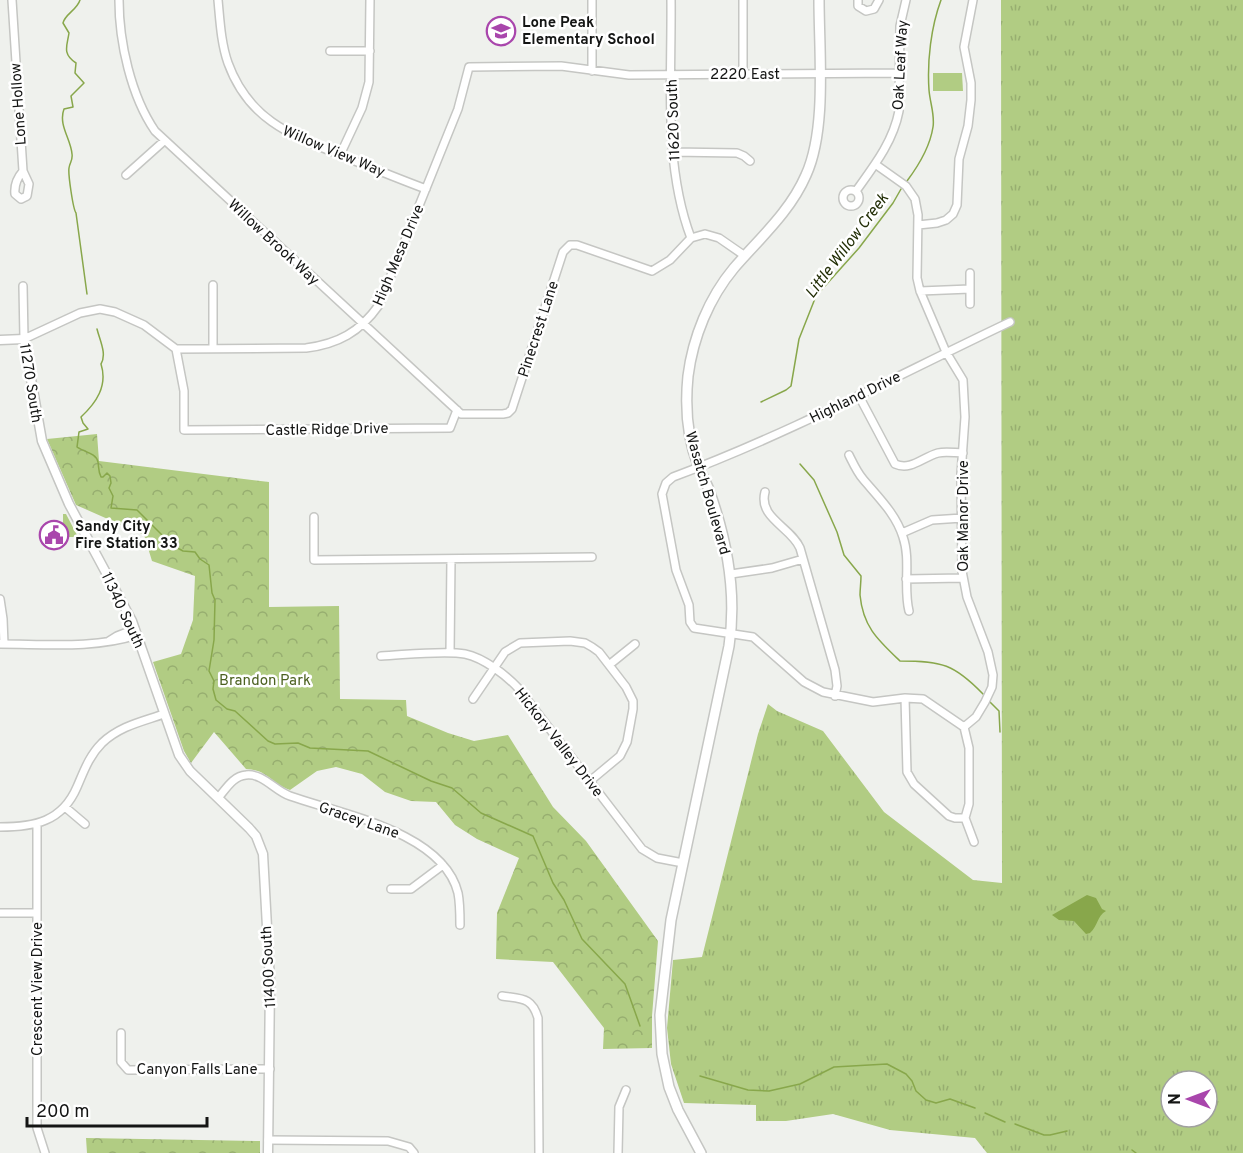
<svg xmlns="http://www.w3.org/2000/svg" width="1243" height="1153" font-family="Overpass,sans-serif">
<style>
.grass{fill:url(#grass-tufts);fill-rule:evenodd}
.forest{fill:url(#forest-crowns)}
.pitch{fill:#b1cc83}
.water{fill:#88a74b}
.lines{fill:none;stroke-linecap:round;stroke-linejoin:round}
.stream{stroke:#88a74b;stroke-width:1.5}
.minor-casing{stroke:#c5c6c3;stroke-width:10}
.tertiary-casing{stroke:#c5c6c3;stroke-width:11}
.secondary-casing{stroke:#c5c6c3;stroke-width:12}
.minor{stroke:#fff;stroke-width:7}
.tertiary{stroke:#fff;stroke-width:8}
.secondary{stroke:#fff;stroke-width:9}
.labels{text-anchor:middle;stroke-width:5;stroke-linejoin:round;paint-order:stroke}
.poi-label{font-size:15px;font-weight:bold;fill:#141514;stroke:#fff;text-anchor:start}
.street-label{font-size:15px;fill:#141514;stroke:#fff}
.park-label{font-size:15px;fill:#4c6120;stroke:#fff}
.water-label{font-size:16px;font-style:italic;fill:#232f07;stroke:#fff}
</style>
<defs>
<pattern id="grass-tufts" width="24" height="20" patternUnits="userSpaceOnUse" patternTransform="scale(1.5)"><rect width="24" height="20" fill="#b1cc83"/><path d="M3 7l-1-3M5 7V3M7 7l1-3M15 17l-1-3M17 17v-4M19 17l1-3" fill="none" stroke="#97ae70"/></pattern>
<pattern id="forest-crowns" width="20" height="18" patternUnits="userSpaceOnUse" patternTransform="scale(1.5)"><rect width="20" height="18" fill="#b1cc83"/><path d="M2 6a3 3 0 1 1 6 0M12 15a3 3 0 1 1 6 0" fill="none" stroke="#97ae70"/></pattern>
</defs>
<rect width="100%" height="100%" fill="#eff1ed"/>
<path class="grass" d="M1001 0H1243V1153H987L975 1138 890 1130 833 1114 786 1121H756V1105L684 1103 671 1064 667 1028 673 960 702 957 758 734 768 704 777 711 823 731 884 812 973 880 1002 883ZM1171 1081H1207V1117H1171Z
M63 514H66L78 537H68V532H63Z"/>
<path class="forest" d="M97 434 99 461 269 482V607L339 606 340 699 406 700 407 716 448 733 474 741 508 735 553 807 586 841 658 941 652 1016V1048L603 1049 604 1028 553 962 496 959 497 913 519 858 477 839 455 825 436 802 411 801 385 792 362 774 336 767 317 771 290 790C270 783 269 770 246 769L214 732 191 763 184 751 153 662 181 654 193 620 195 576 152 561 144 535 76 505 47 439Z
M86 1138 260 1141V1153H87Z"/>
<path class="pitch" d="M933 73H962L963 91H933Z"/>
<path class="water" d="M1087 895 1096 898 1102 909 1106 911C1097 916 1098 926 1090 933L1086 934 1074 921 1059 920 1052 915Z"/>
<g class="lines">
<path class="stream" d="M80 0C77 10 65 14 63 23L69 33C67 46 62 54 76 63L75 73 84 83 71 96 73 107 64 109C58 125 71 139 72 154 73 160 70 162 69 168 68 174 73 209 76 213L87 294
M907 181C919 165 930 147 933 127 935 115 930 103 929 90 927 61 931 27 941 0
M97 329C100 341 107 354 101 364 108 386 96 403 81 417L83 423 88 429 79 432 77 447C84 452 96 453 98 462 99 468 98 471 101 477H103L107 473 110 476 111 483 109 488 113 496 111 508 137 510 172 545 183 551 195 552 200 559 209 565 212 593 215 600 214 640 209 671 214 681 213 689 216 700 227 709 235 711 268 741 275 744 298 743 310 748 368 751 431 781 452 788 481 813 533 836 553 883 564 900 582 939 625 984 640 1026
M761 402 786 390 791 386 799 339 816 296 859 248 893 203 901 189
M800 464 814 480 837 532 844 555 861 576C861 583 860 589 860 595 863 627 878 640 900 661 942 661 954 664 983 694
M990 702 999 711 1000 732
M700 1076 748 1090 769 1091 800 1084 834 1067 887 1064 906 1074 912 1081 916 1091 926 1100 936 1103 950 1099 975 1108
M985 1113 1005 1122
M1015 1124 1044 1135H1050L1067 1131
M1132 1150 1136 1153"/>
<g class="minor-casing">
<path id="minor" d="M12 0 23 171 29 184 27 196 21 199 15 194C14 185 17 178 23 171
M119 0C119 42 131 96 155 131L461 414H503L508 413 512 409 563 252 570 245H577L652 271 670 260 691 238 705 234 719 238 745 256
M218 0C220 21 221 43 228 63 249 121 293 136 345 157 372 168 399 179 426 189
M592 0V71
M671 0C672 78 663 164 691 238
M743 0V74
M858 0V6L866 11 874 9 879 0
M330 51H370
M673 152 737 153 744 156 750 161
M340 155 362 108 369 82 370 0
M875 164 906 186 915 199 918 215 917 278 920 291 946 352 963 380 965 417 961 474 962 571 967 597 988 652 993 675 992 687 985 702 976 717 964 727
M126 175 164 141
M843 198a8 8 0 1 1 16 0a8 8 0 1 1-16 0Z
M856 191C874 166 893 142 899 111L900 26 906 0
M918 225 937 223 946 220 953 214 957 205 959 159 968 126 971 100V83L964 47 973 0
M970 273V304
M213 285V349
M23 286 24 339 80 313 100 309 115 312 144 325 176 349 306 348C338 344 360 332 379 305L458 109 469 67 561 66 629 75 900 73
M920 291 970 289
M176 349 184 391V430L450 428 457 410
M859 396 895 464C911 471 923 457 938 453 946 451 955 453 963 453
M849 455C853 463 857 472 863 479 878 497 896 514 903 537 911 560 903 587 909 611
M765 492C758 518 791 527 800 548L835 670 837 686 835 696
M314 517V560L592 557
M902 533 932 520 962 518
M731 574 772 568 803 559
M906 579 963 578
M0 599 3 619 4 644
M109 641 117 636 135 629
M0 644C45 644 94 649 137 635
M450 653 451 559
M381 656C404 655 444 650 465 654 484 658 506 675 519 689L642 849 657 858 683 863
M609 665 635 644
M905 698 907 772 914 784 949 816 955 818H965
M473 699 505 652 520 643 570 641 585 643 592 647 599 652 626 687 633 701V709L627 742 620 756 590 781
M964 727 923 699 905 698 873 702 823 692 804 682 753 637 694 628 690 622 689 605 676 570 662 494 666 483 673 477C789 434 898 375 1010 322
M964 727 969 748V804L965 818 974 842
M218 798C226 789 233 776 246 775 263 773 275 791 290 796 341 814 443 832 458 893 460 903 460 914 460 925
M65 807 85 824
M37 824V1128L45 1153
M0 827C34 827 62 822 77 787 84 771 89 756 102 743 120 726 141 722 164 714
M391 889H411L443 865
M0 913H37
M502 996C522 999 532 997 538 1018L539 1153
M121 1033V1062L128 1070 270 1069
M268 1140 388 1141 409 1147 414 1153
M618 1153 619 1107 626 1090"/>
</g>
<g class="tertiary-casing">
<path id="tertiary" d="M0 340 24 339 42 441 69 504 132 621 179 755 190 771 249 828 256 836 263 854 270 982 268 1153"/>
</g>
<g class="secondary-casing">
<path id="secondary" d="M701 1153 678 1110 669 1087 662 1054 660 1015 671 920 729 646C737 594 727 540 709 490 706 482 701 474 698 465 687 437 685 406 688 376 693 337 709 298 734 268 759 239 790 212 806 175 827 129 819 52 819 0"/>
</g>
<use href="#minor" class="minor"/>
<use href="#tertiary" class="tertiary"/>
<use href="#secondary" class="secondary"/>
</g>
<defs>
<g id="school-ring" transform="scale(1.5)"><circle r="9.5" fill="#fff" stroke="#a946ac" stroke-width="1.5"/><path d="M0-5L7-2L0 1L-7-2ZM-4 1L0 2.5L4 1V4Q0 6-4 4Z" fill="#a946ac"/></g>
<g id="civic-ring" transform="scale(1.5)"><circle r="9.5" fill="#fff" stroke="#a946ac" stroke-width="1.5"/><path d="M-.6-6.5H3V-4.5H.6V-3L4-1V1h2V6H-6V1h2V-1L-.6-3ZM-1.2 2.5V6h2.4V2.5Z" fill="#a946ac"/></g>
</defs>
<g fill-rule="evenodd">
<use href="#school-ring" x="501" y="31"/>
<use href="#civic-ring" x="54" y="535"/>
</g>
<g class="labels">
<g class="poi-label">
<text x="522" y="27">Lone Peak<tspan x="522" dy="17">Elementary School</tspan></text>
<text x="75" y="531">Sandy City<tspan x="75" dy="17">Fire Station 33</tspan></text>
</g>
<g class="street-label">
<text transform="translate(900 65) rotate(-87)" y="5">Oak Leaf Way</text>
<text x="745" y="79">2220 East</text>
<text transform="translate(18 104) rotate(-94)" y="5">Lone Hollow</text>
<text transform="translate(673 120) rotate(-92)" y="5">11620 South</text>
<text transform="translate(334 151) rotate(23)" y="5">Willow View Way</text>
<text transform="translate(274 242) rotate(43)" y="5">Willow Brook Way</text>
<text transform="translate(398 255) rotate(-67)" y="5">High Mesa Drive</text>
<text transform="translate(538 329) rotate(-72)" y="5">Pinecrest Lane</text>
<text transform="translate(31 383) rotate(81)" y="5">11270 South</text>
<text transform="translate(855 397) rotate(-26)" y="5">Highland Drive</text>
<text transform="translate(327 429) rotate(-1)" y="5">Castle Ridge Drive</text>
<text transform="translate(708 493) rotate(74)" y="5">Wasatch Boulevard</text>
<text transform="translate(963 516) rotate(-90)" y="5">Oak Manor Drive</text>
<text transform="translate(123 610) rotate(65)" y="5">11340 South</text>
<text transform="translate(559 742) rotate(52)" y="5">Hickory Valley Drive</text>
<text transform="translate(359 820) rotate(19)" y="5">Gracey Lane</text>
<text transform="translate(268 967) rotate(-93)" y="5">11400 South</text>
<text transform="translate(37 989) rotate(-90)" y="5">Crescent View Drive</text>
<text x="197" y="1074">Canyon Falls Lane</text>
</g>
<g class="park-label">
<text x="265" y="685">Brandon Park</text>
</g>
<g class="water-label">
<text transform="translate(846 245) rotate(-53)" y="6">Little Willow Creek</text>
</g>
</g>
<g transform="translate(1189 1099) rotate(270)"><circle r="28" fill="#ffffff" stroke="#a1a1a1" stroke-width="1.5"/>
<path d="M0-4.5L10 22L0 15L-10 22Z" fill="#a946ac"/>
<text y="-9" font-size="16" font-weight="bold" text-anchor="middle" fill="#141514">N</text>
</g>
<path d="M27 1117v9h180v-9" fill="none" stroke="#141514" stroke-width="3"/>
<text x="36" y="1117" font-size="18" fill="#141514" stroke="#ffffff" stroke-width="4.5" paint-order="stroke">200 m</text>
</svg>
